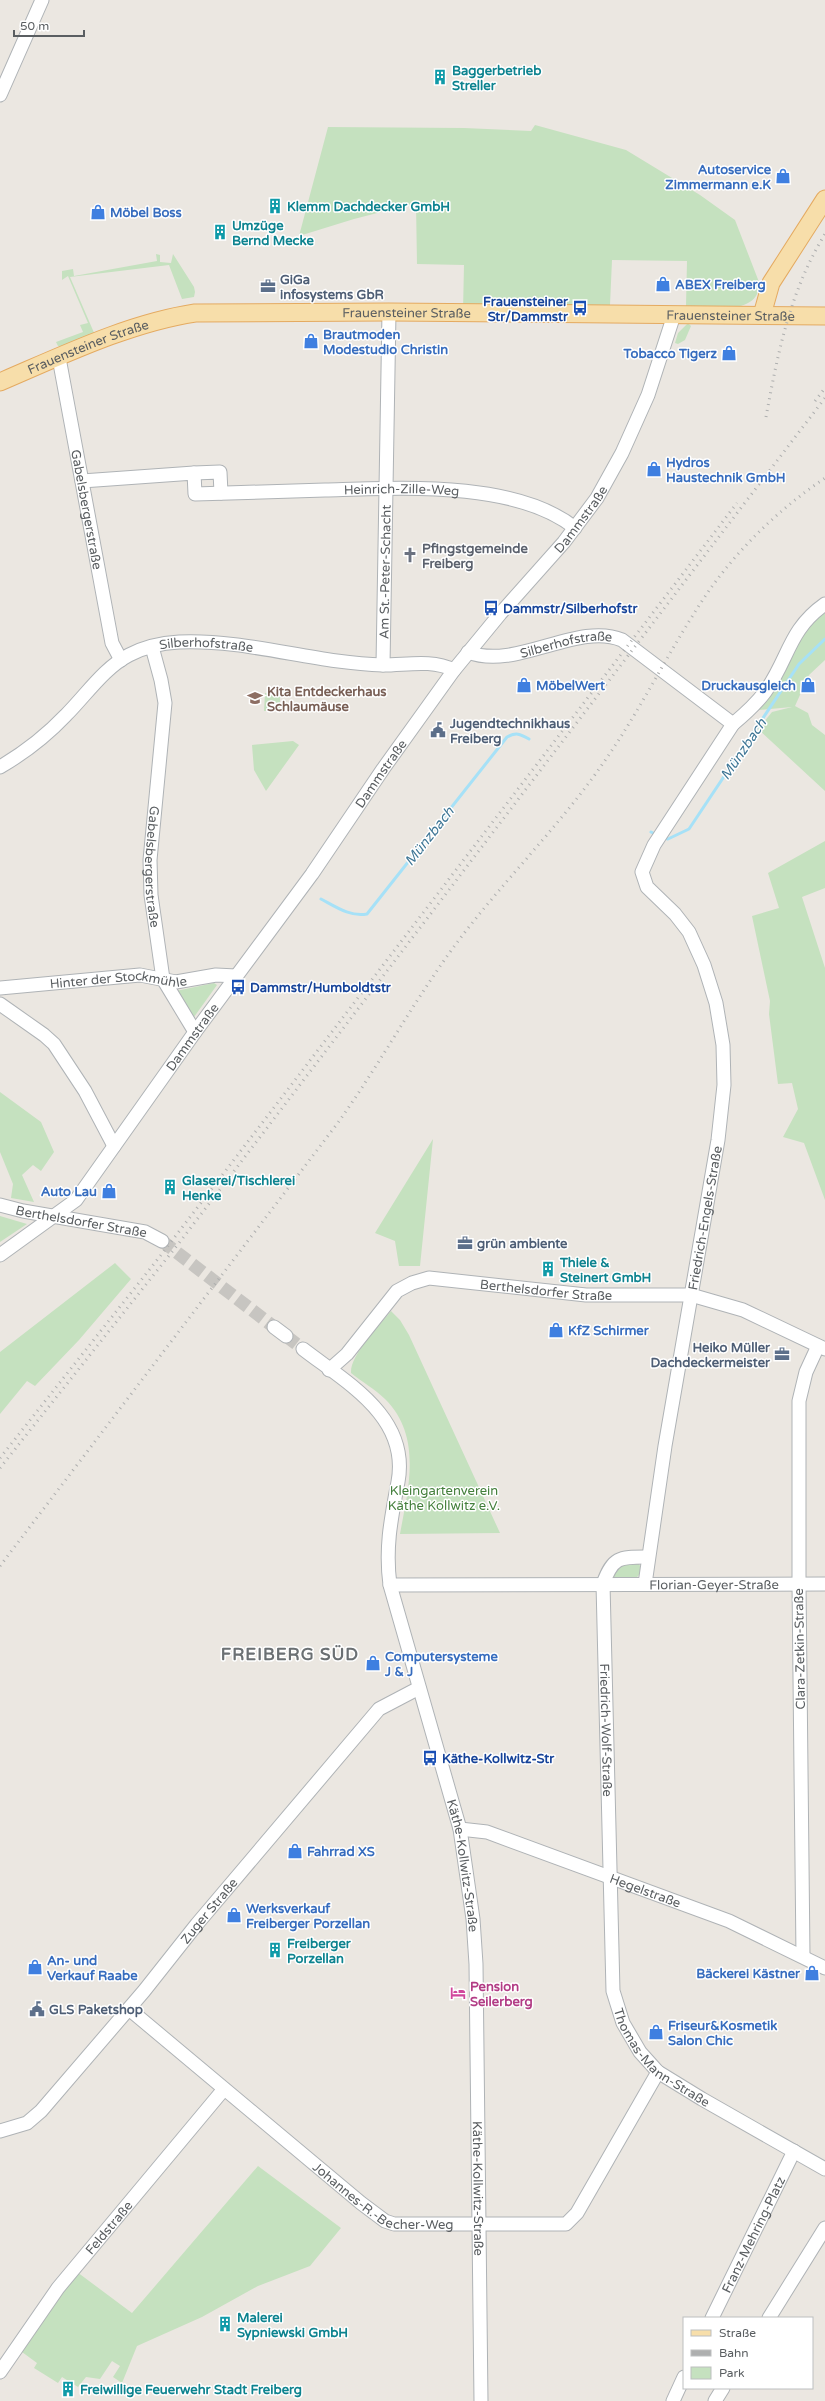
<svg xmlns="http://www.w3.org/2000/svg" width="825" height="2401" font-family="'Varela Round',sans-serif">
<style>
.green{fill:#c5e1bf}
.lines{fill:none;stroke-linecap:round;stroke-linejoin:round}
.stream{stroke:#a6e1f7;stroke-width:3}
.minor-tunnel{stroke:#c7c5c1;stroke-width:13;stroke-dasharray:13 6;stroke-linecap:butt}
.minor-casing{stroke:#afb3b6;stroke-width:15}
.major-casing{stroke:#e4aa61;stroke-width:19}
.minor{stroke:#fff;stroke-width:13}
.major{stroke:#f7deaa;stroke-width:17}
.rail{stroke:#aeafaf;stroke-width:3;stroke-dasharray:1 5;stroke-linecap:butt}
.labels{text-anchor:middle;stroke-width:3;stroke-linejoin:round;paint-order:stroke}
.culture-label{font-size:13px;font-weight:bold;fill:#0d838f;stroke:#fff;text-anchor:start}
.shop-label{font-size:13px;font-weight:bold;fill:#366cbe;stroke:#fff;text-anchor:start}
.service-label{font-size:13px;font-weight:bold;fill:#4e5e75;stroke:#fff;text-anchor:start}
.transit-label{font-size:13px;font-weight:bold;fill:#164399;stroke:#fff;text-anchor:start}
.street-label{font-size:13px;fill:#5a5e61;stroke:#fff}
.worship-label{font-size:13px;font-weight:bold;fill:#5b616d;stroke:#fff;text-anchor:start}
.education-label{font-size:13px;font-weight:bold;fill:#785e54;stroke:#fff;text-anchor:start}
.park-label{font-size:13px;fill:#437f3b;stroke:#fff}
.hotel-label{font-size:13px;font-weight:bold;fill:#b23c85;stroke:#fff;text-anchor:start}
.water-label{font-size:14px;font-style:italic;fill:#3f7796;stroke:#fff}
.district-label{font-size:17px;font-weight:bold;letter-spacing:1px;fill:#6b7073;stroke:#fff}
</style>
<rect width="100%" height="100%" fill="#ebe7e1"/>
<path class="green" d="M535 125 626 150 700 195 735 220 759 282C761 317 709 307 686 306L687 261 612 260 610 305 463 311 464 265 417 264 416 203 354 219 299 236 328 127 464 128 531 131Z
M156 254 160 255V262L171 263 173 254 194 287 195 292 194 297 182 299 169 265 70 277 95 335 64 348 58 346 56 342 83 332 80 325 88 323 68 276 62 280V271L73 269 74 276 157 261Z
M688 323 691 326 685 340 678 344 675 343 678 333Z
M825 604V660L809 675 795 706 808 713 812 725 825 735V791L758 729 772 712 792 707 749 711 797 631Z
M280 692V711H264L265 693Z
M293 741 299 745 266 791 254 770 252 745Z
M825 841V888L802 897 825 968V1200L804 1143 783 1137 798 1109 792 1083 778 1084 769 1014 770 1001 752 916 779 908 768 873Z
M214 983 217 985 194 1017 176 991Z
M0 1092 41 1122 54 1152 41 1171 33 1165 22 1175 34 1202 11 1198 13 1184 0 1152Z
M433 1139 420 1266H399L395 1241 375 1233Z
M0 1216 27 1224 0 1242Z
M115 1263 131 1279 79 1340 35 1386 27 1381 0 1414V1352Z
M391 1311 400 1320 409 1335 500 1533 400 1534C408 1489 423 1437 385 1399 375 1389 362 1382 351 1373 350 1355 379 1326 391 1311Z
M620 1562 638 1563 641 1567 639 1575 634 1580 613 1579 611 1576Z
M258 2166 341 2228 310 2266 258 2286 202 2317 137 2346 122 2383 113 2377 120 2366 112 2361 100 2379 86 2377 78 2387 62 2377 58 2383 34 2368 37 2363 22 2352 73 2269 132 2313Z"/>
<g class="lines">
<path class="stream" d="M651 832 657 835
M662 837 668 839 689 829 799 664 825 639
M321 899C336 907 350 917 367 914L507 737C516 732 520 734 529 739"/>
<path class="minor-tunnel" d="M162 1241 274 1327
M286 1336 303 1349"/>
<g class="minor-casing">
<g id="minor">
<path d="M0 95 42 0"/>
<path id="s1" d="M59 358 112 643 121 660"/>
<path d="M194 473 220 472 221 493"/>
<path id="s2" d="M82 481 194 473 195 494C239 493 282 491 325 490 398 488 515 480 575 528"/>
<path id="s3" d="M152 647 161 680 165 703 150 860 151 895 163 979 195 1032"/>
<path id="s4" d="M468 652C516 671 578 621 622 640L733 724"/>
<path id="s5" d="M383 665 389 312"/>
<path id="s6" d="M0 767C24 753 47 735 66 715 86 695 104 668 129 655 144 647 162 643 179 642 247 639 314 663 383 665 407 665 431 659 454 670"/>
<path id="s7" d="M0 988 140 975 176 982 216 975 236 976"/>
<path d="M0 1004 44 1035 54 1044 85 1091 114 1146"/>
<path id="s8" d="M0 1205 23 1211 145 1232 162 1241"/>
<path id="s9" d="M0 1255 76 1200 195 1032 312 874 383 769 454 670 500 614 564 542 597 498 622 453 648 395 674 315"/>
<path d="M274 1327 286 1336"/>
<path id="s10" d="M303 1349C347 1383 410 1417 398 1482 391 1519 385 1548 390 1585L460 1829 473 1919 476 1964 481 2401"/>
<path id="s11" d="M329 1370 347 1354 397 1291 412 1283 429 1278 586 1295H691L743 1310 825 1349"/>
<path id="s12" d="M648 1557C620 1557 613 1556 603 1584L613 1991 623 2023 640 2052 658 2072 702 2099 825 2169"/>
<path id="s13" d="M645 1584 665 1446 718 1140 724 1085 723 1045 716 1003 704 965 689 932 675 914 647 887 642 872 654 845 733 724C745 714 756 704 765 692 789 659 788 630 825 604"/>
<path id="s14" d="M390 1585 825 1584"/>
<path id="s15" d="M460 1829 487 1832 729 1921 825 1968"/>
<path d="M803 1956 799 1584V1401L806 1372 818 1346"/>
<path id="s16" d="M129 2009 361 2203 385 2221 394 2224H566L577 2213 658 2072"/>
<path id="s17" d="M0 2131 27 2123 41 2111 144 1991 197 1924 379 1709 419 1688"/>
<path id="s18" d="M712 2318 794 2151"/>
<path d="M769 2318 825 2228"/>
<path id="s19" d="M0 2372 58 2288 224 2089"/>
<path d="M673 2401 684 2377"/>
<path d="M715 2401 723 2388"/>
</g>
</g>
<g class="major-casing">
<g id="major">
<path d="M762 315 771 283 825 199"/>
<path id="s20" d="M0 382C61 356 129 323 195 313L389 312 825 316"/>
</g>
</g>
<use href="#minor" class="minor"/>
<use href="#major" class="major"/>
<path class="rail" d="M815 401 825 388
M766 417C778 352 790 291 825 234
M0 1458 161 1255 737 503
M0 1468 179 1243 825 398
M0 1566 337 1124C381 1063 416 996 462 936 508 876 563 822 606 759 645 703 674 640 713 585 744 543 782 507 825 478"/>
</g>
<defs>
<g id="building-bare" transform="scale(1.2)"><path d="M-4-6H4V6H1V3H-1V6H-4ZM-2.5-4.3h1.7v1.8h-1.7ZM.8-4.3h1.7v1.8H.8ZM-2.5-1h1.7V.8h-1.7ZM.8-1h1.7V.8H.8Z" fill="#0f9aa8" stroke="#fff" stroke-width="2.5" paint-order="stroke"/></g>
<g id="shop-bare" transform="scale(1.2)"><path d="M-5-2.5h2.3a2.7 3.5 0 0 1 5.4 0H5L5.5 6h-11ZM-1.5-2.5h3a1.5 2.3 0 0 0-3 0Z" fill="#3f7fe0" stroke="#fff" stroke-width="2.5" paint-order="stroke"/></g>
<g id="office-bare" transform="scale(1.2)"><path d="M-6-3h4V-5.5h4V-3h4V5H-6ZM-1-4.5V-3h2v-1.5ZM-6 0V1H6V0Z" fill="#5c6f8a" stroke="#fff" stroke-width="2.5" paint-order="stroke"/></g>
<g id="bus-bare" transform="scale(1.2)"><path d="M-5-6H5V4H4V6H2V4H-2V6H-4V4H-5ZM-3.5-4V0h7V-4ZM-3.5 1.2v1.5H-2V1.2ZM2 1.2v1.5H3.5V1.2Z" fill="#1a4fb4" stroke="#fff" stroke-width="2.5" paint-order="stroke"/></g>
<g id="church-bare" transform="scale(1.2)"><path d="M-1.2-6h2.4v3.5h3.3v2.4h-3.3V6h-2.4V-.1h-3.3v-2.4h3.3Z" fill="#6b7280" stroke="#fff" stroke-width="2.5" paint-order="stroke"/></g>
<g id="school-bare" transform="scale(1.2)"><path d="M0-5L7-2L0 1L-7-2ZM-4 1L0 2.5L4 1V4Q0 6-4 4Z" fill="#8d6e63" stroke="#fff" stroke-width="2.5" paint-order="stroke"/></g>
<g id="civic-bare" transform="scale(1.2)"><path d="M-.6-6.5H3V-4.5H.6V-3L4-1V1h2V6H-6V1h2V-1L-.6-3ZM-1.2 2.5V6h2.4V2.5Z" fill="#5c6f8a" stroke="#fff" stroke-width="2.5" paint-order="stroke"/></g>
<g id="hotel-bare" transform="scale(1.2)"><path d="M-6-4.5h1.5V1H6V5H4.5V3h-9V5H-6ZM-4 0a1.8 1.8 0 1 1 3.6 0ZM.5 0V-2.5h3Q6-2.5 6 0Z" fill="#d1479c" stroke="#fff" stroke-width="2.5" paint-order="stroke"/></g>
</defs>
<g fill-rule="evenodd">
<use href="#building-bare" x="440" y="77"/>
<use href="#shop-bare" x="783" y="176"/>
<use href="#building-bare" x="275" y="206"/>
<use href="#shop-bare" x="98" y="212"/>
<use href="#building-bare" x="220" y="232"/>
<use href="#shop-bare" x="663" y="284"/>
<use href="#office-bare" x="268" y="286"/>
<use href="#bus-bare" x="580" y="308"/>
<use href="#shop-bare" x="311" y="341"/>
<use href="#shop-bare" x="729" y="353"/>
<use href="#shop-bare" x="654" y="469"/>
<use href="#church-bare" x="410" y="555"/>
<use href="#bus-bare" x="491" y="608"/>
<use href="#shop-bare" x="524" y="685"/>
<use href="#shop-bare" x="808" y="685"/>
<use href="#school-bare" x="255" y="698"/>
<use href="#civic-bare" x="438" y="730"/>
<use href="#bus-bare" x="238" y="987"/>
<use href="#building-bare" x="170" y="1187"/>
<use href="#shop-bare" x="109" y="1191"/>
<use href="#office-bare" x="465" y="1243"/>
<use href="#building-bare" x="548" y="1269"/>
<use href="#shop-bare" x="556" y="1330"/>
<use href="#office-bare" x="782" y="1354"/>
<use href="#shop-bare" x="373" y="1663"/>
<use href="#bus-bare" x="430" y="1758"/>
<use href="#shop-bare" x="295" y="1851"/>
<use href="#shop-bare" x="234" y="1915"/>
<use href="#building-bare" x="275" y="1950"/>
<use href="#shop-bare" x="35" y="1967"/>
<use href="#shop-bare" x="812" y="1973"/>
<use href="#hotel-bare" x="458" y="1993"/>
<use href="#civic-bare" x="37" y="2009"/>
<use href="#shop-bare" x="656" y="2032"/>
<use href="#building-bare" x="225" y="2324"/>
<use href="#building-bare" x="68" y="2389"/>
</g>
<g class="labels">
<g class="culture-label">
<text x="452" y="75">Baggerbetrieb<tspan x="452" dy="15">Streller</tspan></text>
<text x="287" y="211">Klemm Dachdecker GmbH</text>
<text x="232" y="230">Umzüge<tspan x="232" dy="15">Bernd Mecke</tspan></text>
<text x="182" y="1185">Glaserei/Tischlerei<tspan x="182" dy="15">Henke</tspan></text>
<text x="560" y="1267">Thiele &amp;<tspan x="560" dy="15">Steinert GmbH</tspan></text>
<text x="287" y="1948">Freiberger<tspan x="287" dy="15">Porzellan</tspan></text>
<text x="237" y="2322">Malerei<tspan x="237" dy="15">Sypniewski GmbH</tspan></text>
<text x="80" y="2394">Freiwillige Feuerwehr Stadt Freiberg</text>
</g>
<g class="shop-label">
<text x="771" y="174" text-anchor="end">Autoservice<tspan x="771" dy="15">Zimmermann e.K</tspan></text>
<text x="110" y="217">Möbel Boss</text>
<text x="675" y="289">ABEX Freiberg</text>
<text x="323" y="339">Brautmoden<tspan x="323" dy="15">Modestudio Christin</tspan></text>
<text x="717" y="358" text-anchor="end">Tobacco Tigerz</text>
<text x="666" y="467">Hydros<tspan x="666" dy="15">Haustechnik GmbH</tspan></text>
<text x="536" y="690">MöbelWert</text>
<text x="796" y="690" text-anchor="end">Druckausgleich</text>
<text x="97" y="1196" text-anchor="end">Auto Lau</text>
<text x="568" y="1335">KfZ Schirmer</text>
<text x="385" y="1661">Computersysteme<tspan x="385" dy="15">J &amp; J</tspan></text>
<text x="307" y="1856">Fahrrad XS</text>
<text x="246" y="1913">Werksverkauf<tspan x="246" dy="15">Freiberger Porzellan</tspan></text>
<text x="47" y="1965">An- und<tspan x="47" dy="15">Verkauf Raabe</tspan></text>
<text x="800" y="1978" text-anchor="end">Bäckerei Kästner</text>
<text x="668" y="2030">Friseur&amp;Kosmetik<tspan x="668" dy="15">Salon Chic</tspan></text>
</g>
<g class="service-label">
<text x="280" y="284">GiGa<tspan x="280" dy="15">infosystems GbR</tspan></text>
<text x="450" y="728">Jugendtechnikhaus<tspan x="450" dy="15">Freiberg</tspan></text>
<text x="477" y="1248">grün ambiente</text>
<text x="770" y="1352" text-anchor="end">Heiko Müller<tspan x="770" dy="15">Dachdeckermeister</tspan></text>
<text x="49" y="2014">GLS Paketshop</text>
</g>
<g class="transit-label">
<text x="568" y="306" text-anchor="end">Frauensteiner<tspan x="568" dy="15">Str/Dammstr</tspan></text>
<text x="503" y="613">Dammstr/Silberhofstr</text>
<text x="250" y="992">Dammstr/Humboldtstr</text>
<text x="442" y="1763">Käthe-Kollwitz-Str</text>
</g>
<g class="street-label">
<text dy="5" stroke="none"><textPath href="#s20" startOffset="419">Frauensteiner Straße</textPath></text>
<text dy="5" stroke="none"><textPath href="#s20" startOffset="743">Frauensteiner Straße</textPath></text>
<text dy="5" stroke="none"><textPath href="#s20" startOffset="95">Frauensteiner Straße</textPath></text>
<text dy="5" stroke="none"><textPath href="#s2" startOffset="340">Heinrich-Zille-Weg</textPath></text>
<text dy="5" stroke="none"><textPath href="#s1" startOffset="154">Gabelsbergerstraße</textPath></text>
<text dy="5" stroke="none"><textPath href="#s9" startOffset="942">Dammstraße</textPath></text>
<text dy="5" stroke="none"><textPath href="#s5" startOffset="93">Am St.-Peter-Schacht</textPath></text>
<text dy="5" stroke="none"><textPath href="#s4" startOffset="100">Silberhofstraße</textPath></text>
<text dy="5" stroke="none"><textPath href="#s6" startOffset="251">Silberhofstraße</textPath></text>
<text dy="5" stroke="none"><textPath href="#s9" startOffset="618">Dammstraße</textPath></text>
<text dy="5" stroke="none"><textPath href="#s3" startOffset="222">Gabelsbergerstraße</textPath></text>
<text dy="5" stroke="none"><textPath href="#s7" startOffset="119">Hinter der Stockmühle</textPath></text>
<text dy="5" stroke="none"><textPath href="#s9" startOffset="294">Dammstraße</textPath></text>
<text dy="5" stroke="none"><textPath href="#s13" startOffset="371">Friedrich-Engels-Straße</textPath></text>
<text dy="5" stroke="none"><textPath href="#s8" startOffset="83">Berthelsdorfer Straße</textPath></text>
<text dy="5" stroke="none"><textPath href="#s11" startOffset="257">Berthelsdorfer Straße</textPath></text>
<text dy="5" stroke="none"><textPath href="#s14" startOffset="324">Florian-Geyer-Straße</textPath></text>
<text transform="translate(799 1649) rotate(-91)" y="5">Clara-Zetkin-Straße</text>
<text dy="5" stroke="none"><textPath href="#s12" startOffset="205">Friedrich-Wolf-Straße</textPath></text>
<text dy="5" stroke="none"><textPath href="#s10" startOffset="568">Käthe-Kollwitz-Straße</textPath></text>
<text dy="5" stroke="none"><textPath href="#s15" startOffset="196">Hegelstraße</textPath></text>
<text dy="5" stroke="none"><textPath href="#s17" startOffset="308">Zuger Straße</textPath></text>
<text dy="5" stroke="none"><textPath href="#s12" startOffset="552">Thomas-Mann-Straße</textPath></text>
<text dy="5" stroke="none"><textPath href="#s10" startOffset="892">Käthe-Kollwitz-Straße</textPath></text>
<text dy="5" stroke="none"><textPath href="#s16" startOffset="322">Johannes-R.-Becher-Weg</textPath></text>
<text dy="5" stroke="none"><textPath href="#s19" startOffset="181">Feldstraße</textPath></text>
<text dy="5" stroke="none"><textPath href="#s18" startOffset="93">Franz-Mehring-Platz</textPath></text>
</g>
<g class="worship-label">
<text x="422" y="553">Pfingstgemeinde<tspan x="422" dy="15">Freiberg</tspan></text>
</g>
<g class="education-label">
<text x="267" y="696">Kita Entdeckerhaus<tspan x="267" dy="15">Schlaumäuse</tspan></text>
</g>
<g class="park-label">
<text x="444" y="1495">Kleingartenverein<tspan x="444" dy="15">Käthe Kollwitz e.V.</tspan></text>
</g>
<g class="hotel-label">
<text x="470" y="1991">Pension<tspan x="470" dy="15">Seilerberg</tspan></text>
</g>
<g class="water-label">
<text transform="translate(743 749) rotate(-56)" y="5">Münzbach</text>
<text transform="translate(429 836) rotate(-52)" y="5">Münzbach</text>
</g>
<g class="district-label">
<text x="290" y="1660">FREIBERG SÜD</text>
</g>
</g>
<rect x="683" y="2317" width="130" height="72" fill="#ffffff" stroke="#bdbfc0"/>
<rect x="691" y="2330" width="20" height="6" fill="#f7deaa" stroke="#bdbfc0"/>
<text x="719" y="2337" font-size="12" fill="#5a5e61">Straße</text>
<rect x="691" y="2350" width="20" height="6" fill="#aeafaf" stroke="#bdbfc0"/>
<text x="719" y="2357" font-size="12" fill="#5a5e61">Bahn</text>
<rect x="691" y="2367" width="20" height="12" fill="#c5e1bf" stroke="#bdbfc0"/>
<text x="719" y="2377" font-size="12" fill="#5a5e61">Park</text>
<path d="M14 30v6h70v-6" fill="none" stroke="#5a5e61" stroke-width="2"/>
<text x="20" y="30" font-size="12" fill="#5a5e61" stroke="#ffffff" stroke-width="3" paint-order="stroke">50 m</text>
</svg>
